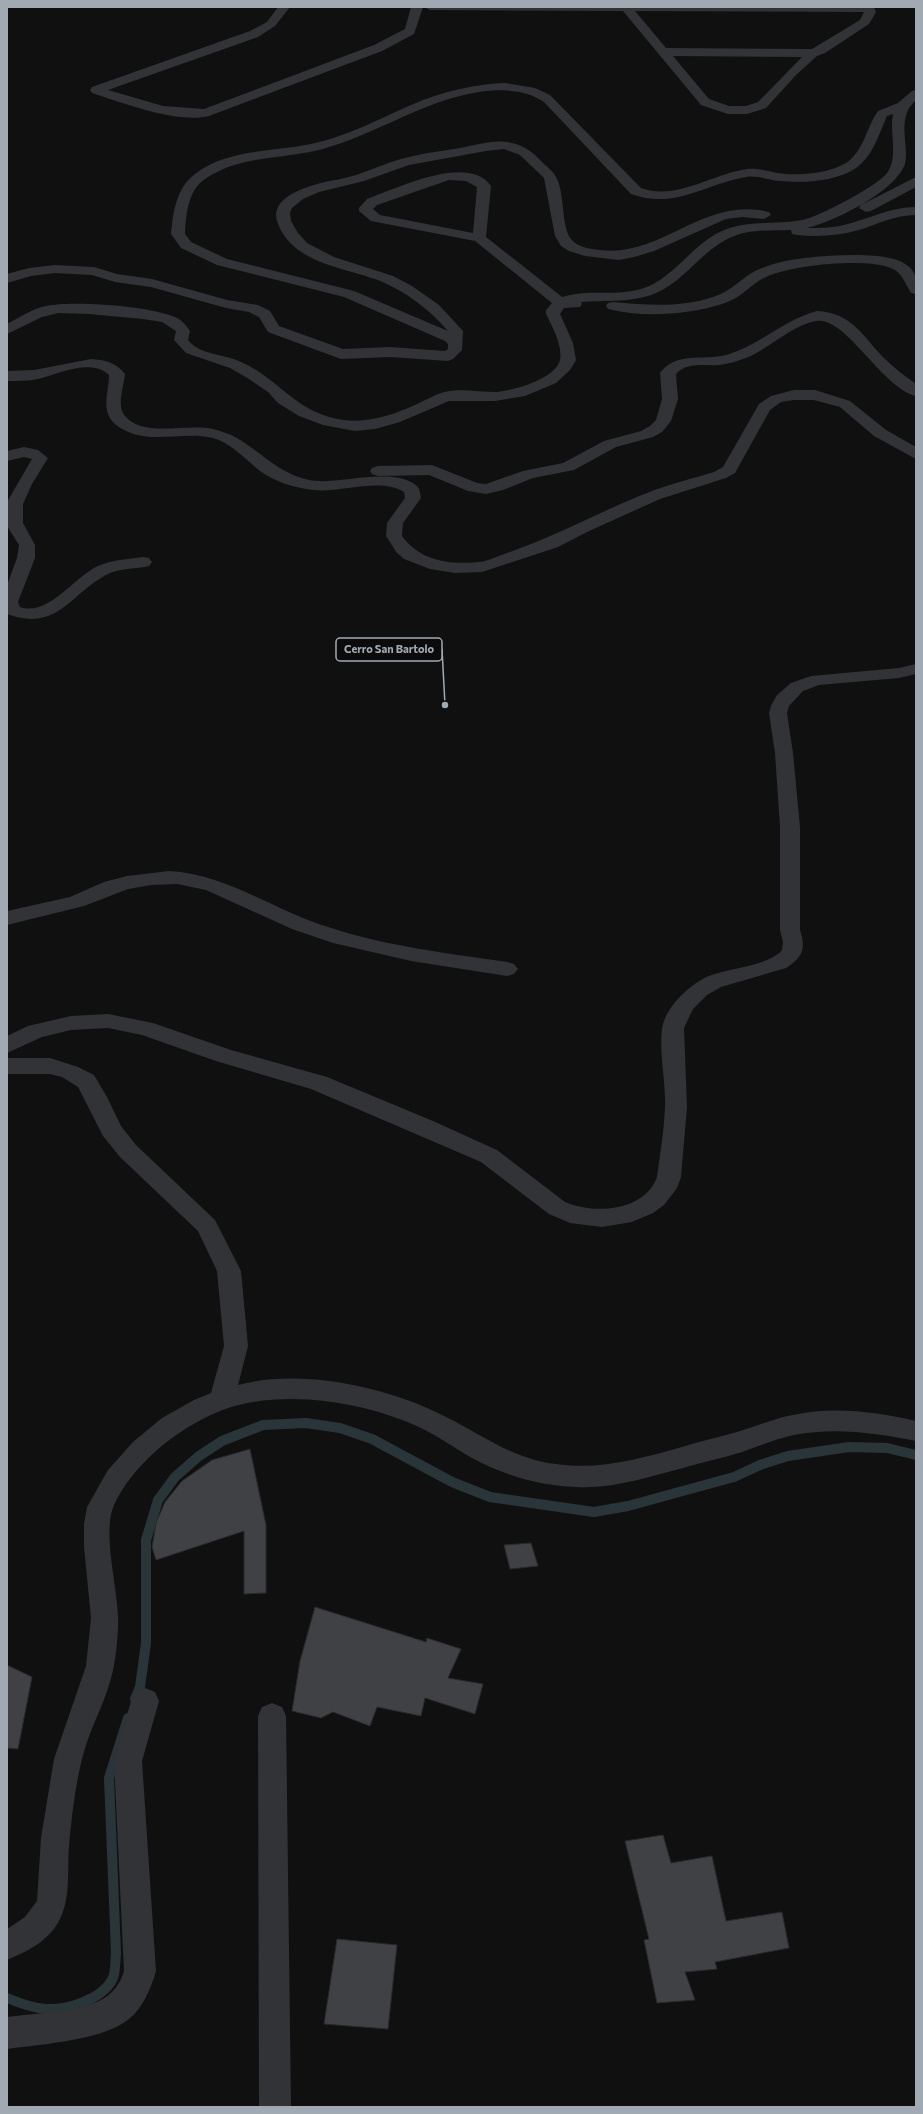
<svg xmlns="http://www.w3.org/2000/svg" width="923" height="2114" font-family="Commissioner,sans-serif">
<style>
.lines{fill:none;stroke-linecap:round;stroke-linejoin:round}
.stream{stroke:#2a3539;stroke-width:10}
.building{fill:#3f4144;stroke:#2a2a2d}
.street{fill:#313336;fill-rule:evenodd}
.leader{fill:none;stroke:#a1aab2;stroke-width:1.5}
.callout-dot{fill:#a1aab2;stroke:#0b0b0c;stroke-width:1.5}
.callout{fill:#0b0b0c;stroke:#a1aab2;stroke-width:1.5}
.callout-label{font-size:11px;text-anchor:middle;font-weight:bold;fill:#a1aab2}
</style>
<rect width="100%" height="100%" fill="#101011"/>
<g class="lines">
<path class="stream" d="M135 1699 140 1687 146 1643V1540L158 1500 175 1477 199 1456 222 1441 263 1425 306 1423 340 1428 372 1439 452 1482 490 1497 594 1512 628 1506 734 1477 760 1465 788 1456 849 1447 887 1448 916 1455
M7 1998C19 2003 32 2008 46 2009 67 2010 101 2000 112 1980 116 1973 115 1962 116 1953L109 1778 128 1718"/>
</g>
<path class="building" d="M250 1449 266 1525V1593L244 1594V1531L156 1560 152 1547 156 1523 165 1502 182 1481 212 1460Z
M531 1543 538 1566 510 1569 504 1545Z
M315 1607 426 1642 427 1638 461 1649 448 1678 483 1684 475 1714 425 1698 421 1716 377 1707 370 1726 333 1712 321 1718 292 1711 300 1661Z
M7 1665 32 1677 18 1749 7 1748Z
M663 1835 671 1863 712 1856 726 1921 782 1912 789 1948 715 1962 717 1969 685 1972 695 2000 657 2003 644 1940 649 1939 625 1841Z
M337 1939 397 1945 388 2029 324 2024Z"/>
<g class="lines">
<path class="street" d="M278 7H290L275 26 258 37 108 90 163 106 204 109 374 45 405 29 411 7H423L414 34 382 51 209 116C178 124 123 103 92 93L90 90 92 87 250 31 267 22Z
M424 7H874L876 12 869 24 825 53 817 56 796 75 766 108 747 114H728L701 105 623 11 430 10ZM635 11 864 12 860 20 812 49 666 48ZM673 56 802 57 758 102 746 106H729L709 99Z
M505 83 535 88 550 95 641 188C676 201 712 174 747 169 757 168 768 171 777 173 799 176 827 174 846 163 864 151 866 128 878 111L898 103 912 91 916 90V100C900 114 905 133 906 152 906 155 906 160 905 164 895 192 835 221 807 228 819 228 832 228 844 225 869 219 890 207 916 207V215C895 215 878 224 859 230 838 236 818 237 797 235L792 234 791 230C773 231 754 229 737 235 704 246 687 280 656 293 633 303 605 300 581 302L582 304 580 307 564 308 560 314 573 343 576 360 570 370 556 383 525 396 495 401H449L400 422 375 429 355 431 323 425 299 416 278 403 268 392 249 379 230 368 186 353 174 340 176 331 162 322 143 319 89 314 58 313 42 317 7 334V324C20 317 32 309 46 306 71 300 151 306 175 317 182 320 186 325 190 331L188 340C200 355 224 354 241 362 281 380 296 414 344 420 370 423 393 415 417 404 426 400 434 395 444 392 462 388 478 392 496 392 512 391 556 379 560 360 563 346 552 326 546 314V310L552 303 475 241 371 221 359 211V208L367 199C396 189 468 153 491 186L486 237 562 297C587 289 613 296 637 290 674 282 692 241 727 229 752 220 777 225 802 220 819 217 877 186 887 173 899 156 889 133 893 114L887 116C879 134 873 156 856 168 835 182 803 183 779 181 768 180 757 175 746 177 705 184 675 210 631 194L544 102C526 89 499 89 479 92 419 101 369 140 310 152 275 159 236 157 205 179 188 190 186 215 185 234L191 242 227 259 354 291 448 331C431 311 409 294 385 283 349 267 292 266 277 221 270 198 305 187 321 183 332 180 344 179 356 175 371 170 386 163 401 159 422 153 444 151 465 147 480 144 497 139 512 143 525 146 534 153 542 162 547 167 553 171 556 177 565 192 561 227 571 239 577 247 590 249 600 250 662 258 703 196 769 212L771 215 764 219 742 217 726 219 654 251 634 257 619 260 585 256 569 251 561 246 555 236 544 178 520 155 504 149 486 151 409 165 364 181 319 192 303 199 292 208 290 213 291 221 298 233 307 243 334 257 393 276 412 286 439 305 463 331 462 350 453 359 448 361 390 357 341 359 268 332 259 317 249 312 226 308 151 287 115 282 92 275 55 273 31 276 7 283V274L29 268 55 265 94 267 117 274 152 279 227 300 258 305 270 311 279 326 343 349 390 347 445 351 448 349V344L445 341 344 297 217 265 181 248 171 234C173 213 176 188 195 174 227 149 273 152 311 144 350 136 386 115 423 100 450 90 477 84 505 83ZM449 180 466 181 477 187 473 233 380 215 373 209 377 205Z
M916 177V187L871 211 866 212 859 208 861 205Z
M853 255C871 255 912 255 916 279 917 284 916 289 916 294L911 293C906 285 902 273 893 269 870 257 793 265 768 276 751 283 743 298 722 304 687 315 643 318 608 309L606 306 608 303 613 302C646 305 681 308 713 297 732 291 741 278 757 270 786 257 822 256 853 255Z
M817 311C853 313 862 336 885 359 894 368 905 376 916 384V396C881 387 845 315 816 321 789 326 769 350 743 359 735 362 728 364 719 365 705 366 686 362 676 374L678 399 671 421 662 432 653 437 616 447 574 470 533 478 503 490 486 494 468 491 429 475 378 476 372 474 370 471 372 468 378 466 432 465 477 483 486 484 523 471 563 463 604 441 641 431 650 426 656 420 662 399 660 373C676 351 703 361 726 355 759 346 783 320 817 311Z
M91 359C104 360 116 362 125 374 124 386 116 406 125 416 143 438 187 423 213 429 255 438 271 476 317 481 342 483 398 466 418 487 420 490 420 494 421 498L403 523 402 536C420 561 450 565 479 562 489 561 500 555 510 552 558 535 601 511 647 493 669 484 692 479 714 472L723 467 759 404 771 396 794 390H815L850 401 886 430 916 447V459L874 436 840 407 814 400H794L781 402 770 410 735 473 726 478 660 499 587 532 558 547 482 572 455 573 430 569 404 559 397 553 386 536 387 523 405 498 404 492C381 477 340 493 314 490 295 488 275 482 260 471 245 459 231 443 213 438 180 430 144 448 115 424 100 411 109 392 109 375 91 358 59 374 38 379 28 381 17 381 7 381V371L34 370Z
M24 447 38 450 48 458 32 484 23 504V523L35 545V558L18 602 20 607C48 617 74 577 98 566 112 560 128 559 143 557L149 558 152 562 149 566C136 569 122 568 110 573 70 592 59 633 7 614V585L17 558 19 545 7 526V502L32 459 24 457 7 461V451Z
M916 664V674L899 678 819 685 803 691 789 706 787 713 793 753 800 827V930C806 949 803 957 786 968L721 987 707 995 693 1009 684 1028 687 1107 681 1177 677 1188 664 1205 653 1213 632 1222 602 1227 570 1223 549 1214 481 1162 311 1089 216 1061 142 1035 108 1028 71 1030 42 1037 7 1053V1036L28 1026 71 1016 108 1014 153 1023 231 1050 327 1077 433 1121 497 1150 565 1202C595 1215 645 1211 657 1177 660 1154 664 1131 665 1108 666 1082 659 1054 662 1029 665 1007 690 984 709 976 729 968 769 966 782 950L783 942 780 930V827L775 753 769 713 771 706 777 695 791 683 811 676 899 668Z
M169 871C226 874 272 909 325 926 384 946 446 953 507 962L514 964 518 969 514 974 507 976 411 961 333 943 292 929 206 890 177 884 152 885 128 889 84 906 7 925V911L70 897 104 882 127 876Z
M7 1058H50L78 1067 94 1075 107 1097 121 1126 136 1145 215 1220 241 1271 248 1346 238 1385C300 1368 388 1387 444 1416 487 1437 514 1461 564 1465 604 1469 643 1458 682 1447 701 1441 720 1437 740 1431 758 1426 775 1418 793 1415 834 1406 876 1412 916 1421V1441C876 1433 835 1427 794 1435 776 1439 759 1446 742 1452 723 1458 703 1462 683 1468 648 1477 613 1489 576 1487 540 1486 503 1475 472 1458 456 1449 441 1438 425 1430 366 1401 274 1386 213 1414 173 1432 133 1465 114 1505 101 1534 120 1594 118 1627 117 1648 115 1668 108 1688 102 1707 92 1726 86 1745 76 1777 72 1813 69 1846 67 1872 71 1896 60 1919 49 1941 28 1951 7 1960V1929L25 1917 37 1901 41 1838 54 1759 86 1666 91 1618 84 1547V1524L87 1507 108 1470 133 1442 162 1418 194 1400 211 1393 224 1346 217 1271 198 1231 120 1157 103 1136 78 1087 62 1077 50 1074H7Z
M145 1688 155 1692 159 1701 142 1761 156 1971C151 1988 143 2008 129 2019 102 2041 41 2044 7 2049V2017C35 2013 74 2013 99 2001 111 1996 121 1983 124 1971L114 1761 131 1701 135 1692Z
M272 1703 282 1707 286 1716 291 2107H259L258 1716 262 1707Z"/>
</g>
<path class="leader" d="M445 705L442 649"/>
<circle class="callout-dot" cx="445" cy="705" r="4"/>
<rect class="callout" x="336" y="638" width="106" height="23" rx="4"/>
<g class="callout-label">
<text x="389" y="653">Cerro San Bartolo</text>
</g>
<rect width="923" height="2114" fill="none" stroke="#a1aab2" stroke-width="16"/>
</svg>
